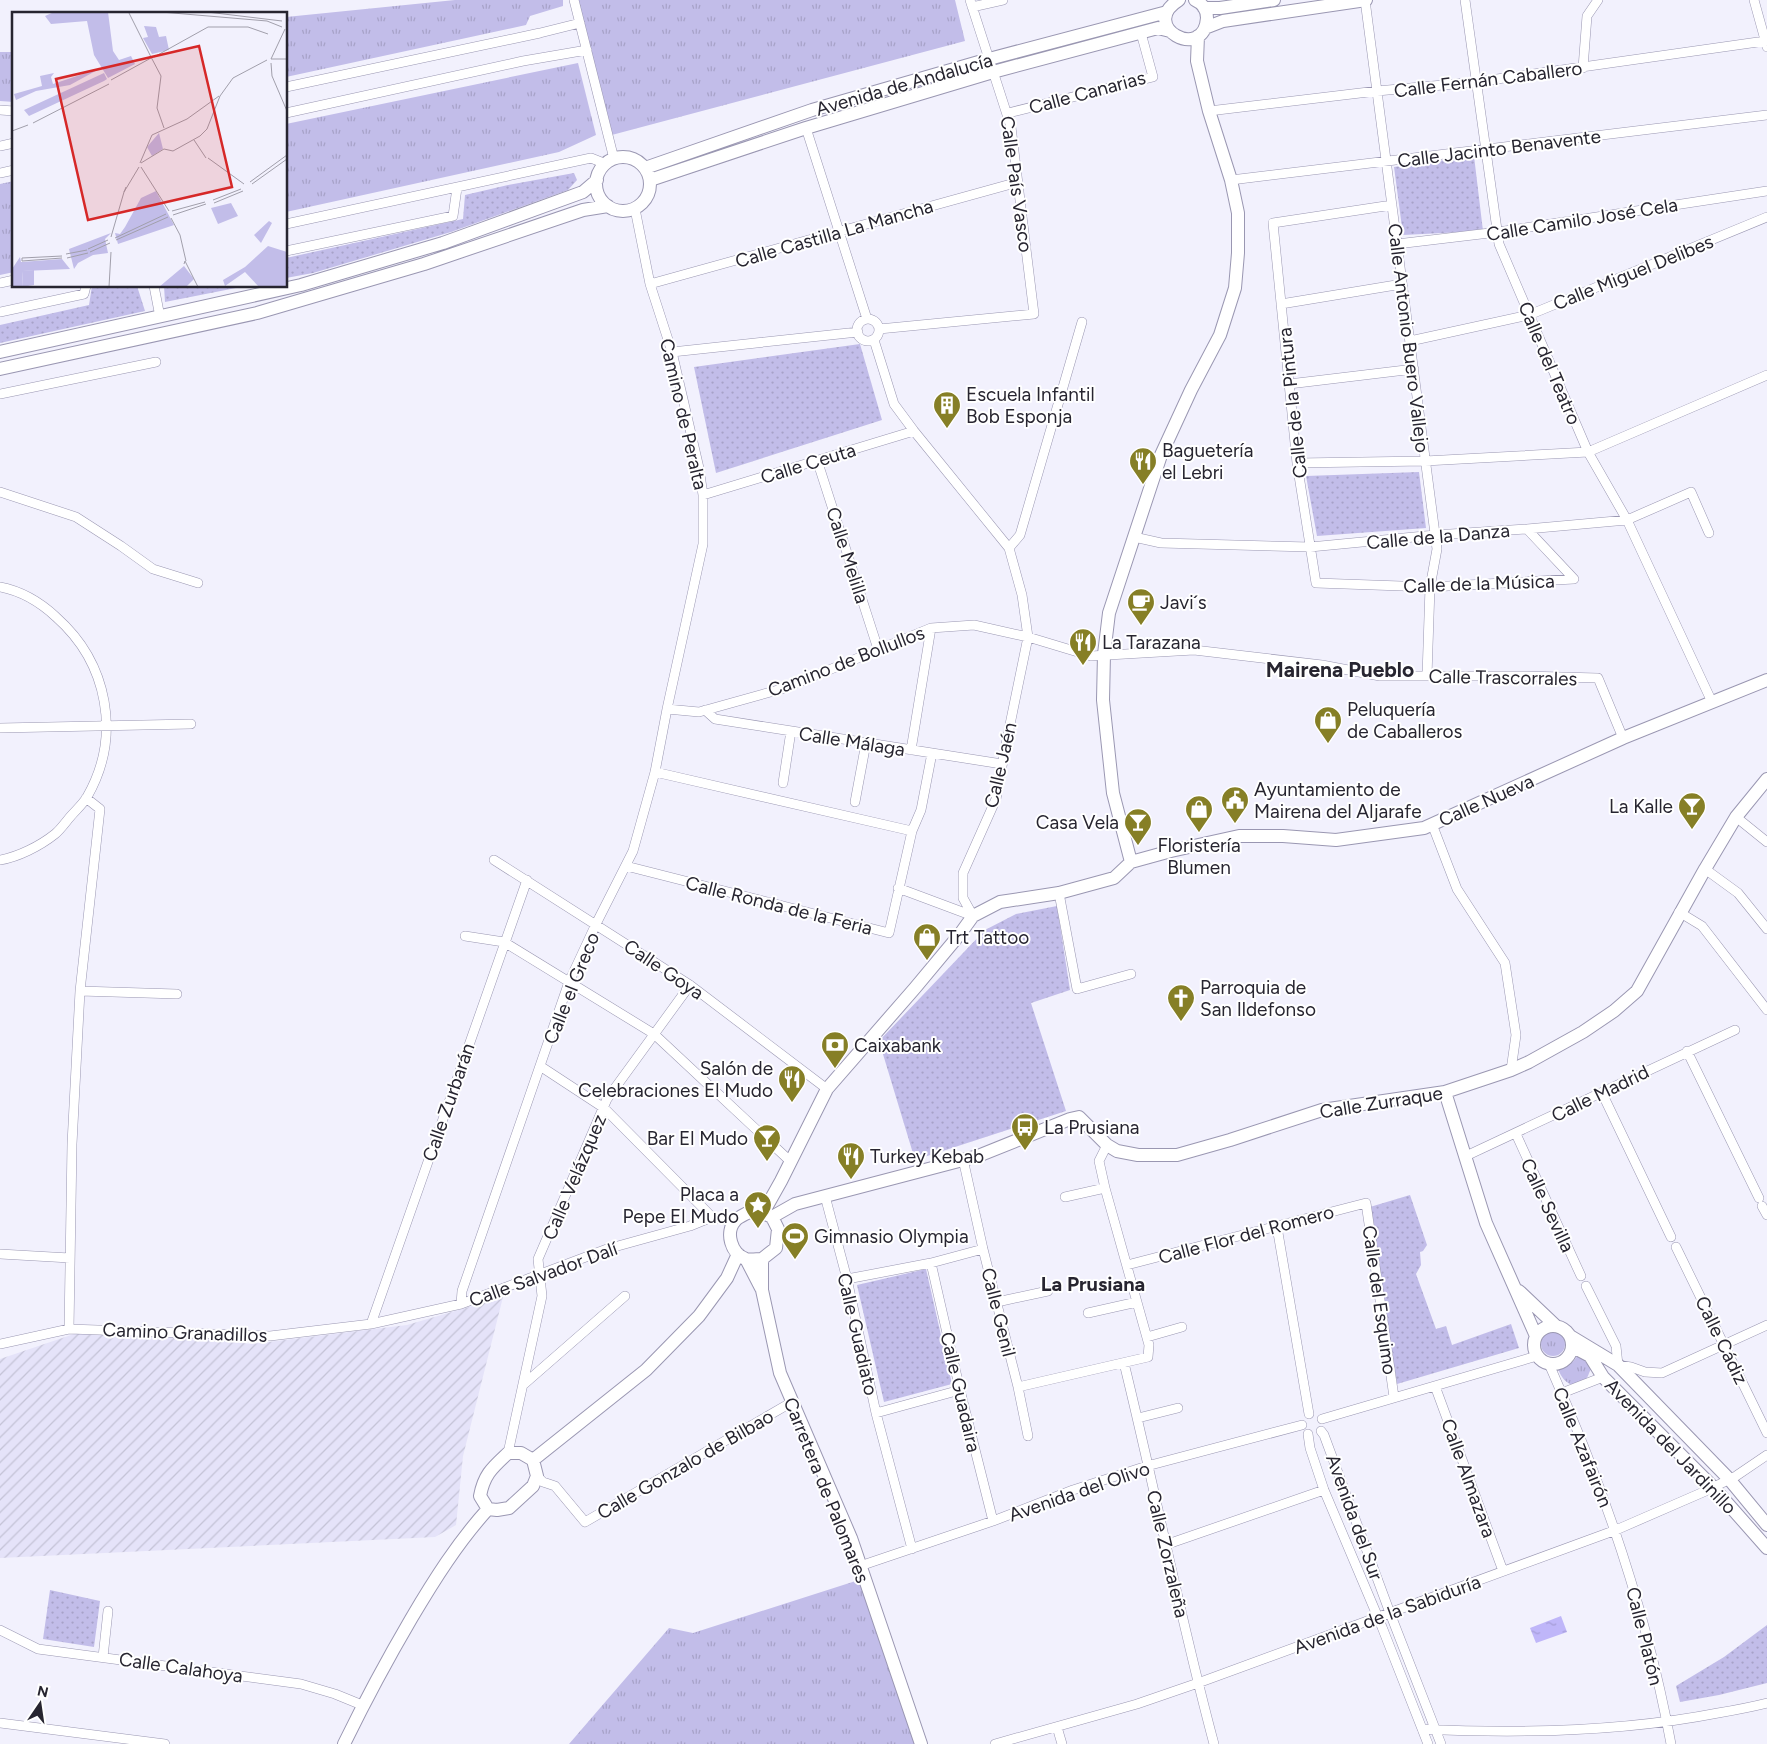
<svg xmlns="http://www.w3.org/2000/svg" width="1767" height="1744" font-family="Figtree,sans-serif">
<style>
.industrial{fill:url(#industrial-furrows)}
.grass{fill:url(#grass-tufts)}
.park{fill:url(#park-dots)}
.water{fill:url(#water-ripples)}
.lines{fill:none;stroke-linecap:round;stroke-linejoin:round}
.street-casing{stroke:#9a97b2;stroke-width:10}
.secondary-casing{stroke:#9a97b2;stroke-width:14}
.street{stroke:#fff;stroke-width:9}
.secondary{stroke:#fff;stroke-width:12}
.labels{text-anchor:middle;stroke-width:4;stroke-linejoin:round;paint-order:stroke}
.street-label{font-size:19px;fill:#272530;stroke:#fff}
.poi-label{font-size:19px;fill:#272530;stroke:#fff;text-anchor:start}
.neighbourhood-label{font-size:20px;font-weight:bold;fill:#272530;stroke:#fff}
.quarter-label{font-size:21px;font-weight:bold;fill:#272530;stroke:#fff}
.inset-road{fill:none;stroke:#a19fab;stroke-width:1}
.view{fill:#d62828;fill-opacity:0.15;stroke:#d62828;stroke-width:2.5}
.inset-edge{fill:none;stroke:#272530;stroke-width:2.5}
</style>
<defs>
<pattern id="industrial-furrows" width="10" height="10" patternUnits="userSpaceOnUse" patternTransform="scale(1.25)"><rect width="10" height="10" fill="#e5e3f9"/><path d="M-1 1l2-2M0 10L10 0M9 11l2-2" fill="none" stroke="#c4c3d6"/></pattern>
<pattern id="grass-tufts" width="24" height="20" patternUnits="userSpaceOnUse" patternTransform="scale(1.25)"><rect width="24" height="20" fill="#c2bde9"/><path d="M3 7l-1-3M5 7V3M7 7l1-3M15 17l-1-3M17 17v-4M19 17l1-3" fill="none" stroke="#a7a2c8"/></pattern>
<pattern id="park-dots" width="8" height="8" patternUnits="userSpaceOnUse" patternTransform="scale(1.25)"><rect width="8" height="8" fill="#c2bde9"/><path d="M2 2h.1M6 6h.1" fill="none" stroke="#a7a2c8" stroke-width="1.8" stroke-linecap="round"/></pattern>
<pattern id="water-ripples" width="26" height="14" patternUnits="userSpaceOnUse" patternTransform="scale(1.25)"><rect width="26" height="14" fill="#bfb6f9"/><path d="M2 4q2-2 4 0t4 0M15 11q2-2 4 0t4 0" fill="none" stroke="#a49cd6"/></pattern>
</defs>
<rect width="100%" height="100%" fill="#f2f1fd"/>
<path class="industrial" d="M503 1297 463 1456 456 1525 435 1537 0 1558V1359L77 1333 145 1332 251 1344 407 1325Z"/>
<path class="grass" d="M455 0H563V6L530 16 526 25 286 77V17Z
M574 0H955L965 41 608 136Z
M0 52H14V102L0 101Z
M578 63 596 135 559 152 286 212V124Z
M14 181V272L0 275V184Z
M1541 1344a12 12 0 1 1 24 0a12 12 0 1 1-24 0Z
M1578 1355 1584 1358 1591 1369C1589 1372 1588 1378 1585 1380 1573 1392 1561 1380 1558 1368 1568 1367 1572 1364 1578 1355Z
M865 1578 921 1744H569L669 1628 693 1633Z"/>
<path class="park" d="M1474 156 1483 231 1403 235 1394 167Z
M574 173 577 180 568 190 451 232 313 273 286 278V258L463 219 465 195 508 185Z
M92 286H137L145 311 0 343V325L89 305Z
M164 286H246L165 302Z
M860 344 882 420 716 473 694 367Z
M1419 472 1426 528 1317 536 1306 476Z
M1057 906 1070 990 1031 1003 1066 1111 915 1160 879 1041 985 930 1016 914Z
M1410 1195 1427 1245 1423 1251 1420 1252 1421 1265 1416 1274 1436 1329 1446 1326 1452 1345 1511 1324 1519 1348 1397 1384 1370 1207Z
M926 1269 952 1384 884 1402 857 1285Z
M50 1590 100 1601 94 1647 43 1639Z
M1767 1625V1683L1719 1695 1680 1702 1676 1686 1724 1657Z"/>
<path class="water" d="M1561 1616 1567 1632 1536 1643 1530 1628Z"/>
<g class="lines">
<g class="street-casing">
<path id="street" d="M574 0 614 159
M1365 0 1437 549 1430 587 1427 676
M1465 0 1499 244 1588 452 1627 520 1712 702
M1754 0 1767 47
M972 7 1003 0
M1583 68 1587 16 1598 0
M286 87 540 33 580 23
M0 110 14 111
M1209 111 1377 91 1476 82 1765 41
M286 113 523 61 587 50
M1008 113 1153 77 1141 33
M806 128 867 319
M0 146 14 143
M0 173 14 170
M1231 180 1767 115
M1392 205 1273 223 1297 463 1316 583 1430 587 1574 579 1527 529
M635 209 650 284 672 352 699 468 703 495V544L667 709
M286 224 591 158 606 164
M1397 244 1498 232 1767 191
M286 251 453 216 457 188
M0 283 14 280
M650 284 1018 182
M154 286 160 317
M1281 304 1402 284
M0 312 84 294 86 286
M857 330a11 11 0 1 1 22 0a11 11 0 1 1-22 0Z
M879 329 1034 314 1011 127 970 0
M874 340 894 404 914 431 1009 548 1022 595 1028 637 1007 739 996 799 963 873V898L973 916
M1410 341 1529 315 1767 217
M672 352 858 332
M1289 384 1414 369
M0 394 156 362
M817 460 878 649
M1297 463 1425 461 1588 452 1767 375
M0 492 76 517 121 546 153 569 198 583
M703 495 914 431
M1134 537 1161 543 1310 547 1435 535 1527 529 1627 520 1691 492 1709 533
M1009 548 1020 535 1082 322
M0 587C21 591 41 603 56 617 108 663 122 736 87 797 83 804 75 811 70 817 65 823 60 830 55 834 40 846 18 857 0 860
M705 710 715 719 1002 764
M0 728 191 724
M911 750 931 628
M655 772 912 831
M783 783 791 731
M855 802 866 743
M1736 817 1767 842
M1432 824 1457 889 1505 963 1516 1035 1511 1070
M494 860 690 985 827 1089
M626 866 889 933 912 831 921 810 932 753
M1705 869 1738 893 1767 929
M898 888 973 916
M1059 893 1077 989 1131 974
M1679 912 1702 926 1767 1010
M465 936 504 942 654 1034 790 1161
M80 991 177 994
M1687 1051 1759 1198
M540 1066 604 1108 712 1217 734 1222
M1602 1093 1671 1237
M1516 1134 1581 1276
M1466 1156 1735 1030
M963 1159 983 1249 1018 1387 1028 1436
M825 1196 847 1279 876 1413 912 1549
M1065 1197 1105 1188
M1762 1206 1767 1215
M1277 1227 1309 1414
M1676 1247 1767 1433
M0 1254 70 1258
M931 1263 960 1390 993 1521
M1127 1265 1366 1203 1394 1397
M847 1279 931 1263 983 1249
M1586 1286 1616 1346 1618 1365 1631 1367 1645 1372 1662 1373 1767 1325
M997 1302 1048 1291
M461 1304 462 1291 569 982 596 924 633 851 655 772 667 709 699 712 785 688 931 628 974 625 1028 637 1091 656 1194 650 1322 665 1380 676H1526L1598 678 1623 738
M1088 1313 1137 1302
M371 1324 527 880
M69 1329 72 1144 80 991 100 809 86 798
M1147 1337 1182 1327
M0 1344 69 1329 270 1336 371 1324 461 1304 607 1249 690 1226 712 1217
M1124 1363C1155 1489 1180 1618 1214 1744
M1549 1364C1603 1485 1647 1613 1671 1744
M523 1385 625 1296
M1435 1386 1503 1571
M1018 1387 1148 1357 1149 1345 1105 1188 1099 1161 1107 1145
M1562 1393 1603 1377
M876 1413 960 1390
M1138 1418 1178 1408
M1322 1419 1537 1356
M1321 1431 1324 1435 1390 1613 1441 1744
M1308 1434 1310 1448 1324 1490 1382 1627 1428 1744
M508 1453 542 1296 538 1259 607 1099 690 985
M537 1476 543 1482 555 1486 585 1522 792 1402
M1165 1545 1324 1490
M860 1566 993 1521 1073 1490 1147 1466 1302 1425
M0 1630 38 1649 301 1684 335 1694 362 1705
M103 1657 108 1611
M0 1723 165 1744
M1057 1727 1062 1744
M1422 1729C1522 1734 1621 1732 1718 1713 1735 1710 1751 1707 1767 1703
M995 1744 1137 1704 1198 1683 1616 1530 1708 1490 1736 1476 1767 1455"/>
</g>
<g class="secondary-casing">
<path id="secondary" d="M1179 0C1137 26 1204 63 1207 18 1207 10 1202 3 1195 0
M1204 8H1220L1274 0
M1205 28 1223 21 1366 0
M596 184a27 27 0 1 1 54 0a27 27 0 1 1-54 0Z
M645 168 812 110 989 59 1167 12
M650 180 806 128 993 72 1158 28 1170 31
M0 352 301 285 443 243 583 192 597 180
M0 369 257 313 424 264 583 210 608 206
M1131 862 1113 793 1103 700 1104 654 1109 613 1161 455 1191 390 1220 335 1235 288 1238 253V213L1231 180 1209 111 1197 61 1198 36
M1445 1092 1486 1223 1536 1336
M749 1212 763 1213 772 1217 778 1229 776 1248 762 1259C757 1259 750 1260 746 1259 731 1254 725 1232 735 1221 738 1217 744 1215 749 1212Z
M763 1213 781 1181 827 1089 915 988 960 934 973 916 1000 902 1059 893 1114 878 1131 862 1171 851 1239 836H1283L1336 840 1424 828 1623 738 1767 680
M772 1217 795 1204 978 1156 1070 1119 1079 1117 1107 1145 1117 1151 1138 1155H1177L1230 1140 1322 1110 1445 1092 1511 1070 1529 1062 1583 1032 1614 1011 1637 991 1705 869 1736 817 1767 779
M746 1259 761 1288
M762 1259V1290L780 1373 851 1538 921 1744
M1519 1291 1555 1325
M1534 1345a19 19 0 1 1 38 0a19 19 0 1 1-38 0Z
M1570 1336 1618 1365 1729 1479 1767 1525
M1573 1347 1590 1356 1603 1377 1713 1487 1767 1548
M508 1453H521L533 1460 537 1476 533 1486 509 1508 497 1510 488 1509 480 1496C484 1474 493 1467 508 1453Z
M533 1460 646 1370 699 1316 727 1278 738 1254
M344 1744C365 1701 387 1660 411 1619 434 1580 458 1542 488 1509"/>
</g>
<use href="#street" class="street"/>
<use href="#secondary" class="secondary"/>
</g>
<defs>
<g id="building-pin" transform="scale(1.4375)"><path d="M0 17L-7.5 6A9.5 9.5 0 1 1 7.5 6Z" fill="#867f26" stroke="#fff"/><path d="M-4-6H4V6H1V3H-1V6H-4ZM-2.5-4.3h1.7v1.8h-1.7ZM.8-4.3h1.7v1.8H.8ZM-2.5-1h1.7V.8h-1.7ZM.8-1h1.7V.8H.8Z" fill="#fff"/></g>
<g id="restaurant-pin" transform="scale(1.4375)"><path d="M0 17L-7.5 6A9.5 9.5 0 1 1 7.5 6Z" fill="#867f26" stroke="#fff"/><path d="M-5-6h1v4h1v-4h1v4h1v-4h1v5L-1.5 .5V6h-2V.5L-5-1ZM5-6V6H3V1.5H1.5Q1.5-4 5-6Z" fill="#fff"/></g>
<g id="cafe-pin" transform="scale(1.4375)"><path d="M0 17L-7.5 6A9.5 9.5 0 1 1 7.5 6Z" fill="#867f26" stroke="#fff"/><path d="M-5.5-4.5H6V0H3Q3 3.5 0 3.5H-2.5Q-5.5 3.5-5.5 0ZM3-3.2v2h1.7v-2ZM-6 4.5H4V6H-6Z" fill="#fff"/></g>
<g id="shop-pin" transform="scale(1.4375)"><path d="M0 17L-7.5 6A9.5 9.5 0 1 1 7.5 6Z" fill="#867f26" stroke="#fff"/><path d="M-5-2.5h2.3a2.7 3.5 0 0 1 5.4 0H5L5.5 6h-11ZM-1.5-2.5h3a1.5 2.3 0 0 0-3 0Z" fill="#fff"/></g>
<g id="civic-pin" transform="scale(1.4375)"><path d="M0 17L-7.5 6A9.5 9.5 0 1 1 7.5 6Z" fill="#867f26" stroke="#fff"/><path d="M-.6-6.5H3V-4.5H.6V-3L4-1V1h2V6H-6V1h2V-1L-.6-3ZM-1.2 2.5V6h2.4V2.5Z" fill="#fff"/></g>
<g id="bar-pin" transform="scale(1.4375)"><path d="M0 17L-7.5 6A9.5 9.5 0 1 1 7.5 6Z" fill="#867f26" stroke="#fff"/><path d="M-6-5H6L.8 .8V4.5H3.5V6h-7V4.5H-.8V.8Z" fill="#fff"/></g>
<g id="church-pin" transform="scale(1.4375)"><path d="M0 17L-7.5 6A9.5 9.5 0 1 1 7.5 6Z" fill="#867f26" stroke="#fff"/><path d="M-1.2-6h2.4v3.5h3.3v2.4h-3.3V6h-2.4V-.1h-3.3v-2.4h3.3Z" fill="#fff"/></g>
<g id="bank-pin" transform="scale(1.4375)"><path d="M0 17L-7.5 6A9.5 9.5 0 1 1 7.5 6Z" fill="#867f26" stroke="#fff"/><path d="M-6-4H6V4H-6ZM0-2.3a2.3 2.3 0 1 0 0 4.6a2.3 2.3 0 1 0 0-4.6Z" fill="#fff"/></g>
<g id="bus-pin" transform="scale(1.4375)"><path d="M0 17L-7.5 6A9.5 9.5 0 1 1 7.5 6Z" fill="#867f26" stroke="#fff"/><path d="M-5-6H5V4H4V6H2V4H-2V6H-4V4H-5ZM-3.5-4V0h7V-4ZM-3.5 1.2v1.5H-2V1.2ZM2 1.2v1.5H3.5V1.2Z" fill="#fff"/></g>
<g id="sight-pin" transform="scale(1.4375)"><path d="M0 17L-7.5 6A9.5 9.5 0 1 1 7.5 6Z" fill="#867f26" stroke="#fff"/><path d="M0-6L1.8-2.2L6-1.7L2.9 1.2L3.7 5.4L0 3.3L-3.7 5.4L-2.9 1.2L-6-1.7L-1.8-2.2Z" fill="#fff"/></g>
<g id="stadium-pin" transform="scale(1.4375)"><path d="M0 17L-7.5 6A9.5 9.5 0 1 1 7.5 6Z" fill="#867f26" stroke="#fff"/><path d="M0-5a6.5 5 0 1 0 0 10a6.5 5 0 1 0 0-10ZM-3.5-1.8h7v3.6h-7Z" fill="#fff"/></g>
</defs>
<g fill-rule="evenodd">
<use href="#building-pin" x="947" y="405"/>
<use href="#restaurant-pin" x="1143" y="461"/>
<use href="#cafe-pin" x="1141" y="602"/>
<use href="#restaurant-pin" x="1083" y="642"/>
<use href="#shop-pin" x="1328" y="720"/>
<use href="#civic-pin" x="1235" y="800"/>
<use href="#bar-pin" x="1692" y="806"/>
<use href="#shop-pin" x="1199" y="809"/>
<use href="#bar-pin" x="1138" y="822"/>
<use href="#shop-pin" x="927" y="937"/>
<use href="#church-pin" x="1181" y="998"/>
<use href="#bank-pin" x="835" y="1045"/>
<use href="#restaurant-pin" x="792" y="1079"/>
<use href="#bus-pin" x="1025" y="1127"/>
<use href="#bar-pin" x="767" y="1138"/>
<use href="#restaurant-pin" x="851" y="1156"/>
<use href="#sight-pin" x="758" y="1205"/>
<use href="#stadium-pin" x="795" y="1236"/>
</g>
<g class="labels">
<g class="street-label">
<text transform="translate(1488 79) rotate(-7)" y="7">Calle Fernán Caballero</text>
<text transform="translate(904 84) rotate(-16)" y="7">Avenida de Andalucía</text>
<text transform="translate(1087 92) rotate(-15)" y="7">Calle Canarias</text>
<text transform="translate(1499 148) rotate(-7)" y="7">Calle Jacinto Benavente</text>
<text transform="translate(1017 184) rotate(82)" y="7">Calle País Vasco</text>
<text transform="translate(1582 219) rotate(-9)" y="7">Calle Camilo José Cela</text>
<text transform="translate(834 233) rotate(-16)" y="7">Calle Castilla La Mancha</text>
<text transform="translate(1633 272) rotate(-22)" y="7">Calle Miguel Delibes</text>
<text transform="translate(1409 338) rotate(83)" y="7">Calle Antonio Buero Vallejo</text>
<text transform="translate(1550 363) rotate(67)" y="7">Calle del Teatro</text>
<text transform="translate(1292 403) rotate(-96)" y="7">Calle de la Pintura</text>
<text transform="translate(684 414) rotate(77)" y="7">Camino de Peralta</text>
<text transform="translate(808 463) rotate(-17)" y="7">Calle Ceuta</text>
<text transform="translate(1438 536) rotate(-5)" y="7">Calle de la Danza</text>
<text transform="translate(848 555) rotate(72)" y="7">Calle Melilla</text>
<text transform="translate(1479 583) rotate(-2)" y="7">Calle de la Música</text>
<text transform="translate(846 661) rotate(-21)" y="7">Camino de Bollullos</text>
<text transform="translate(1503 677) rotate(1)" y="7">Calle Trascorrales</text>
<text transform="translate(852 741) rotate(9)" y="7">Calle Málaga</text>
<text transform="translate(1000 765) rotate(-77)" y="7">Calle Jaén</text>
<text transform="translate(1486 800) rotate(-24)" y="7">Calle Nueva</text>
<text transform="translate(779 905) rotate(14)" y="7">Calle Ronda de la Feria</text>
<text transform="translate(664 969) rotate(34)" y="7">Calle Goya</text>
<text transform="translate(571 988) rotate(-68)" y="7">Calle el Greco</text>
<text transform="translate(1600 1093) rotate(-26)" y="7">Calle Madrid</text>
<text transform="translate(448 1102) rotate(-71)" y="7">Calle Zurbarán</text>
<text transform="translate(1381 1102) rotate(-9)" y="7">Calle Zurraque</text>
<text transform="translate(574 1177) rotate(-67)" y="7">Calle Velázquez</text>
<text transform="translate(1548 1205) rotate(65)" y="7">Calle Sevilla</text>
<text transform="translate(1246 1234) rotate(-15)" y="7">Calle Flor del Romero</text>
<text transform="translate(543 1274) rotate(-20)" y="7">Calle Salvador Dalí</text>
<text transform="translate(1380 1300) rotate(82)" y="7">Calle del Esquimo</text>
<text transform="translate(999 1312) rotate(76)" y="7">Calle Genil</text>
<text transform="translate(185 1332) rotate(2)" y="7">Camino Granadillos</text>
<text transform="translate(858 1334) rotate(77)" y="7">Calle Guadiato</text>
<text transform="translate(1722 1340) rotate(64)" y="7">Calle Cádiz</text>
<text transform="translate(961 1392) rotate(77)" y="7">Calle Guadaira</text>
<text transform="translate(1671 1446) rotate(46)" y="7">Avenida del Jardinillo</text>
<text transform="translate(1583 1447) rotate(68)" y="7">Calle Azafairón</text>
<text transform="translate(685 1464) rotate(-30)" y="7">Calle Gonzalo de Bilbao</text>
<text transform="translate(1469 1478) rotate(70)" y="7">Calle Almazara</text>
<text transform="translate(827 1490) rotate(68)" y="7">Carretera de Palomares</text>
<text transform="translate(1079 1491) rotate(-19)" y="7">Avenida del Olivo</text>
<text transform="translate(1355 1517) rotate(70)" y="7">Avenida del Sur</text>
<text transform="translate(1168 1554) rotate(77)" y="7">Calle Zorzaleña</text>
<text transform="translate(1387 1614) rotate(-20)" y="7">Avenida de la Sabiduría</text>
<text transform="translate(1645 1636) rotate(76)" y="7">Calle Platón</text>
<text transform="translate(181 1667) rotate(8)" y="7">Calle Calahoya</text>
</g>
<g class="poi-label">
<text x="966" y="401">Escuela Infantil<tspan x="966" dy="22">Bob Esponja</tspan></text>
<text x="1162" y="457">Baguetería<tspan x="1162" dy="22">el Lebri</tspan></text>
<text x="1160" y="609">Javi´s</text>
<text x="1102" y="649">La Tarazana</text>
<text x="1347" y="716">Peluquería<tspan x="1347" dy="22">de Caballeros</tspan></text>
<text x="1254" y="796">Ayuntamiento de<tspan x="1254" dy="22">Mairena del Aljarafe</tspan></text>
<text x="1673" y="813" text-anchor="end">La Kalle</text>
<text x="1119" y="829" text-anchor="end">Casa Vela</text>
<text x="1199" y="852" text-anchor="middle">Floristería<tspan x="1199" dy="22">Blumen</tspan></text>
<text x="946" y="944">Trt Tattoo</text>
<text x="1200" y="994">Parroquia de<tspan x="1200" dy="22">San Ildefonso</tspan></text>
<text x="854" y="1052">Caixabank</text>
<text x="773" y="1075" text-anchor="end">Salón de<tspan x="773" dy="22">Celebraciones El Mudo</tspan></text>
<text x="1044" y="1134">La Prusiana</text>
<text x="748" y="1145" text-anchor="end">Bar El Mudo</text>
<text x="870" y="1163">Turkey Kebab</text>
<text x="739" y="1201" text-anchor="end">Placa a<tspan x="739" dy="22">Pepe El Mudo</tspan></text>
<text x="814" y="1243">Gimnasio Olympia</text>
</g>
<g class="neighbourhood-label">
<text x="1093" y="1291">La Prusiana</text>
</g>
<g class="quarter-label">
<text x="1340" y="677">Mairena Pueblo</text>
</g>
</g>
<g transform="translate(12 12)">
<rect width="275" height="275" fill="#f2f1fd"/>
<path d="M42 0H96L101 39 107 48 119 44 123 52 96 66 82 43 75 9 39 12 33 4ZM89 56 58 73 24 79 4 88 2 82 30 74 28 64 42 61 39 65 41 72ZM92 61 95 67 92 69 17 104 12 98ZM144 179 162 213 106 232 103 221 108 222 113 215 129 186ZM219 191 226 204 206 212 199 196ZM99 221 93 227 96 241 81 243 66 251 62 257 57 237ZM256 234 275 240V275H247L233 260 213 274 211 268 233 255ZM8 245 9 250 50 247 58 257 11 259 10 275H0V257ZM172 254 182 267 174 275H147Z" fill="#c2bde9"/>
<path d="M147 121 151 137 140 144 135 135ZM257 209 260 211 249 231 242 223ZM22 258V273L10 275 11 259Z" fill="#c2bde9"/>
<path d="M132 14 144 15 147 25 154 24 157 38 140 42 131 26 136 25Z" fill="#c2bde9"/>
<path class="inset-road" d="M149 0 255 9 270 15M195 0 270 9M117 1 139 45M139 45 149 64 145 96 152 116M142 45 196 15H236L256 22M259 47H275M259 47 273 17M259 51 260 64 275 99M99 68 139 46M21 111 97 72M0 119 16 113M182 128 194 146M196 146 232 172M128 151 140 123 175 107 207 84M129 151 152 137 161 139 188 124 195 117 208 84 221 66 255 48M129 155 157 199M238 170 275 143M240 172 275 147M114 175 112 180 127 155M201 188 229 177M202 191 231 179M160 199 193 190M161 203 194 192M159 206 168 223 174 249M99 225 112 180M103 226 154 202M104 228 156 205M76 237 96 228M78 240 98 231M54 242 75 238M50 244 10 246V249L50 246M55 246 76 241M172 252 173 249 186 275M97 275 99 240"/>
<path class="view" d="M187 34 220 175 76 208 44 67Z"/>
<rect width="275" height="275" class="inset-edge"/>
</g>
<g transform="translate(40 1704) rotate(13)" stroke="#ffffff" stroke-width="4" paint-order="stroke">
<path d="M0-4L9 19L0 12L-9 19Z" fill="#272530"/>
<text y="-8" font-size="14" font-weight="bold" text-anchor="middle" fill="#272530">N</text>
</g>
</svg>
